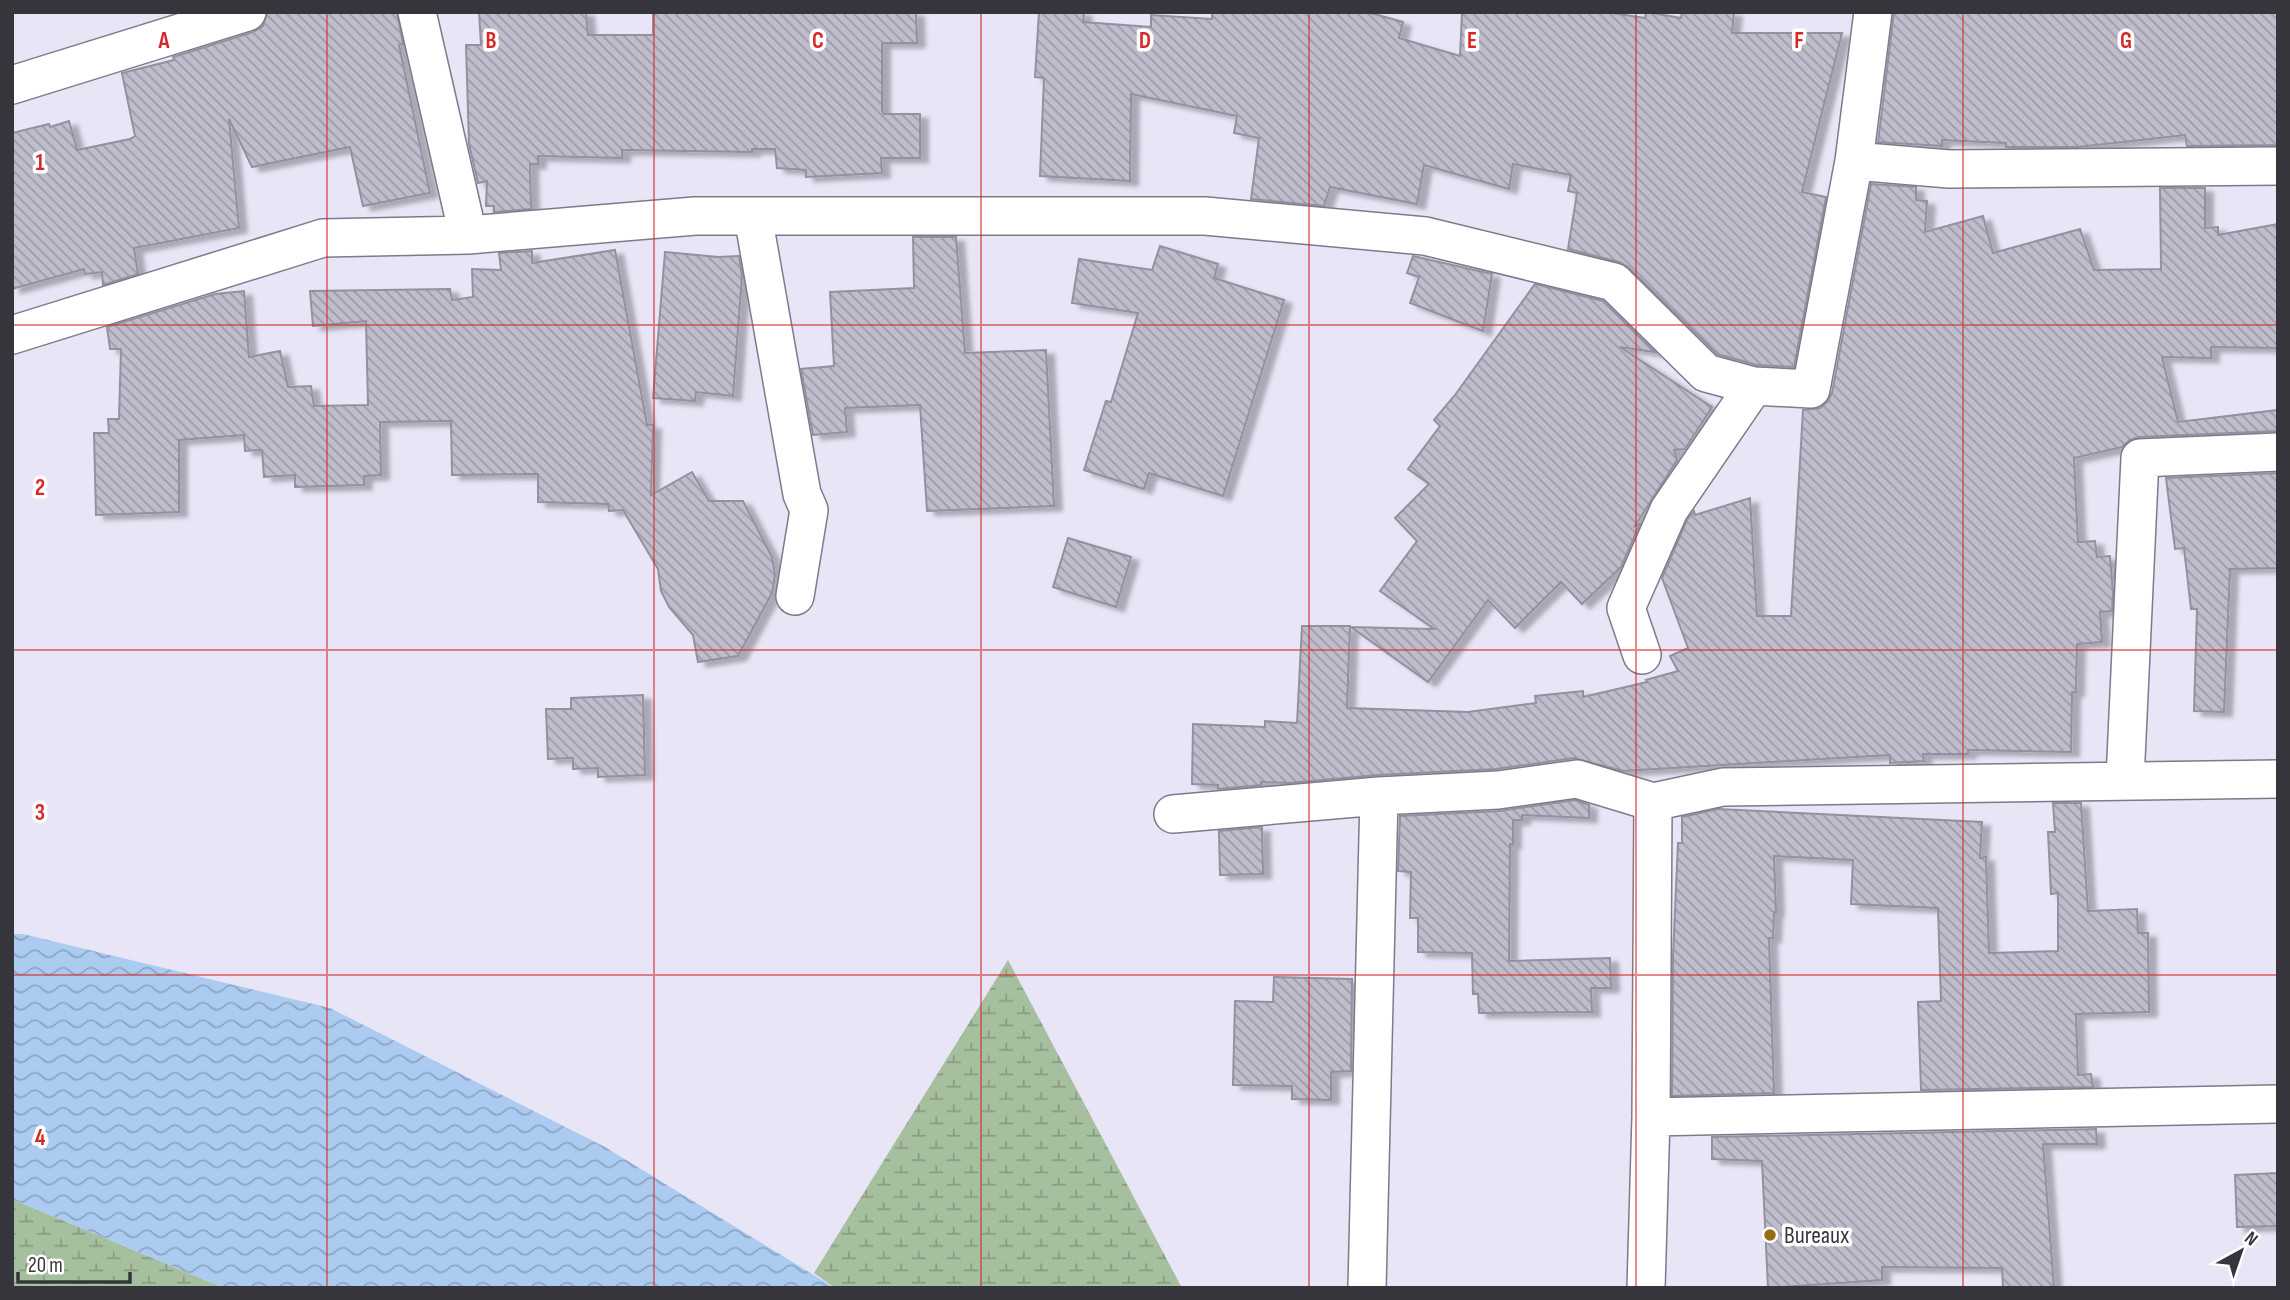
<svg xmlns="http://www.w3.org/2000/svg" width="2290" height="1300" font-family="'Sofia Sans Condensed',sans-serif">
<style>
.wetland{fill:url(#wetland-marsh)}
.water{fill:url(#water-waves)}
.building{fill:url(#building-back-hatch);stroke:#9390a0;stroke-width:2;filter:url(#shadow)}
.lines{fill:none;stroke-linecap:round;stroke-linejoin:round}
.minor-casing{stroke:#7d7a8a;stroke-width:40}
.minor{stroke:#fff;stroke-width:37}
.grid{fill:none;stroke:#d62828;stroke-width:2;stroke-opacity:0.55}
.poi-dot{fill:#956d17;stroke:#fff;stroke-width:2.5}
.labels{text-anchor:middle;stroke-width:7;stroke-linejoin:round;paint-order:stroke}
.poi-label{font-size:24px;fill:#37353c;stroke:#fff;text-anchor:start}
.grid-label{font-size:23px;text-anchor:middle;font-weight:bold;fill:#d62828;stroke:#fff;stroke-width:7;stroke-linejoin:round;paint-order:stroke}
</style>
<defs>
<pattern id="wetland-marsh" width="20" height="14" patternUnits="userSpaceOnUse" patternTransform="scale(1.75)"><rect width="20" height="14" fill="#a6bf9e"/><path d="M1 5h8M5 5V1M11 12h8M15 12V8" fill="none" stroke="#889c82"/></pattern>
<pattern id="water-waves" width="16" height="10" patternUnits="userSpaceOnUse" patternTransform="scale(1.75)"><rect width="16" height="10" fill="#abcbf1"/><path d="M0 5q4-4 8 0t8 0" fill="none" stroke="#8ca6c4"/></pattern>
<pattern id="building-back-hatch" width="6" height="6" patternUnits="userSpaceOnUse" patternTransform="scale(1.75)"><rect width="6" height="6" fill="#bfbccc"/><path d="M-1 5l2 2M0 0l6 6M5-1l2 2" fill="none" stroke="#9c9aa7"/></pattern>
<filter id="shadow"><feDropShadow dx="8" dy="4.5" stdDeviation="2" flood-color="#0004"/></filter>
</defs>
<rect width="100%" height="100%" fill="#e8e5f6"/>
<path class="wetland" d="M1008 960 1182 1288H835L814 1273Z
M12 1199 224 1288H12Z"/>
<path class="water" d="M12 934H23L330 1008 605 1147 835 1288H224L12 1199Z"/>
<path class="building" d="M267 12H397L403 44 399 45 430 193 363 206 350 147 252 167 229 119 239 228 134 248 138 274 103 285 102 272 85 274 84 269 12 289V133L49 124 50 127 69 121 77 150 130 139 135 136 122 73 174 60 173 57 253 32 263 26Z
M479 12H586L588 35H653V12H916L917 43H882V111L884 114H920V158H881L882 173 806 177V170L777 168 775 149H752V152L622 150V158L538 156V164H530L531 209 494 212V206H486L487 181 478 183 469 144 466 45H481Z
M1039 12H1084L1083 22 1151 27V15L1212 19V12H1367L1403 22 1399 38 1460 56 1462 12H1606L1645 18 1646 12 1681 18 1682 12H1734L1732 33H1842L1802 192 1826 197 1794 367 1757 365 1717 354 1628 267 1619 262 1568 249 1577 193 1568 191 1571 175 1513 164 1509 189 1424 165 1417 204 1330 187 1324 206 1251 199 1259 138 1234 133 1237 116 1131 94 1130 181 1040 176 1044 78 1035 77Z
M1894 12H2278V145L2187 146 2185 135 2078 147H2006V143L1942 140V146L1878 142Z
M1871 184 1916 187V200L1927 201 1925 232 1983 216 1993 253 2080 229 2094 270 2161 269 2160 188H2205V228L2218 227V235L2278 224V348L2211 347V358L2162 357 2178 422 2278 410V431L2139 437 2130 440 2122 447 2074 458 2078 542 2095 541 2097 557 2110 556 2113 593 2112 611 2100 612 2102 642 2077 644 2076 692H2072L2071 752 1968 750V754H1923L1924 761 1890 763V755L1623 771 1574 758 1496 769 1378 775 1288 783 1261 782V785L1218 789V785L1192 784 1193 724 1265 727V721L1297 723 1302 626H1350L1347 708 1468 712 1536 703 1535 696 1583 691V697L1647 682 1646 680 1678 671 1670 656 1688 648 1662 578 1687 520 1694 511 1695 515 1750 498 1757 616H1791L1803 410 1820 408 1828 401 1832 393Z
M913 237H956L965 353 1046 350 1054 506 927 511 920 405 845 408 847 432 813 435 801 369 834 366 830 292 914 288Z
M1160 246 1218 264 1214 278 1284 300 1223 496 1149 473 1144 489 1084 470 1106 401 1111 402 1138 313 1072 303 1079 259 1152 270Z
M615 250 647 425H653L651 495 692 472 709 501H743L772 557 775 575 772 593 738 656 698 662 693 635 669 607 661 591 658 569 623 510 609 511 608 504 538 502V474L452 475 451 421 380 422 381 475 364 476V485L295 487V475L264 477 262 450 245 451 244 435 179 440V512L96 515 94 433H109L108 419H119L121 349H110L107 327 215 294 244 291 249 357 280 351 288 387 311 386 314 406 368 405 366 321 313 326 310 291 450 289 452 300 473 297 472 269 501 270 499 253 532 251V263Z
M665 252 718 257 739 256 742 276 733 396 696 392 695 401 653 398Z
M1413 256 1492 274 1483 331 1410 303 1419 277 1407 273Z
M1535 284 1603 301 1655 352 1620 347 1712 407 1685 449 1674 450 1677 460 1635 526 1640 524 1621 567 1582 604 1561 582 1515 628 1488 600 1428 682 1351 627 1434 629 1380 591 1417 541 1395 518 1429 484 1408 469 1440 426 1434 420 1455 395Z
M2278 473V568L2230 569 2224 712 2194 711 2197 609H2191L2184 548 2175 549 2166 478Z
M1068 538 1131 557 1116 607 1053 587Z
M643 695 645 775 598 777V768L573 769V758L548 759 546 709H571V698Z
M1575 800 1589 805V818L1522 815V820H1513V844H1510L1509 961 1610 958 1611 988H1591L1592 1012 1479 1013 1478 994H1473L1472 953 1418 952V918H1410L1411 872 1398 871 1400 816 1499 811Z
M2053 803H2081L2088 911 2137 909 2138 933H2148L2149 1012 2076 1014 2078 1075 2091 1074 2093 1087 1921 1090 1918 1002 1941 1001 1938 908 1851 904 1853 860 1774 856 1776 912H1774L1773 938H1769L1774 1093 1672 1096 1673 956 1678 843H1682V817L1718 809 1982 822 1980 858 1986 857 1989 953 2058 951V893L2051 894 2048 832H2055Z
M1262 827 1263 874 1220 875 1219 831Z
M1274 977 1352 979 1351 1071 1331 1072V1100L1292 1099V1086L1233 1085 1235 1001 1273 1002Z
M2096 1129 2097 1144H2043L2054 1288H2003L2002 1268 1882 1267V1280L1768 1288 1762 1161 1712 1159V1137Z
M2278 1173V1226L2237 1227 2235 1175Z"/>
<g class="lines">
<g class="minor-casing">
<path id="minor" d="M417 12 468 235
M12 85 247 12
M1854 161 1949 169 2278 166
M753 216 802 494 809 510 795 596
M12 335 323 238 468 235 695 216H1205L1425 236 1614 282 1706 373 1754 386 1811 389 1854 161 1873 12
M1642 655 1626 608 1669 510 1754 386
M2125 780 2140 458 2278 452
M1173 814 1379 796 1498 790 1577 779 1653 802 1723 787 2278 779
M1651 1117 2278 1104
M1367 1288 1379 796
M1646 1288 1651 1117 1653 802"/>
</g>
<use href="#minor" class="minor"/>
</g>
<path class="grid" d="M327 12V1288M654 12V1288M981 12V1288M1309 12V1288M1636 12V1288M1963 12V1288M12 325H2278M12 650H2278M12 975H2278"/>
<circle class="poi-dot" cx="1770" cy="1235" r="7"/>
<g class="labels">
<g class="poi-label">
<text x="1784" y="1243">Bureaux</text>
</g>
</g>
<g class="grid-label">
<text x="164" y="48">A</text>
<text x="491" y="48">B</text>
<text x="818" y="48">C</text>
<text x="1145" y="48">D</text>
<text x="1472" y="48">E</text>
<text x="1799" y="48">F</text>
<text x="2126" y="48">G</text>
<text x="40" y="170">1</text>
<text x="40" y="495">2</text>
<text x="40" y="820">3</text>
<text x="40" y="1145">4</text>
</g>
<rect width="2290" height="1300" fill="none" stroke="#37353c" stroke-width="28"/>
<g transform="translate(2241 1251) rotate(40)" stroke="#ffffff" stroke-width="5" paint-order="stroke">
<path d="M0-5L12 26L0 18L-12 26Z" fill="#37353c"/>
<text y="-10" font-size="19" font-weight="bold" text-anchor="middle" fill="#37353c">N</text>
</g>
<path d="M18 1272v10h112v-10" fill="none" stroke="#37353c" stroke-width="3.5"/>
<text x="28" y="1272" font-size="21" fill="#37353c" stroke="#ffffff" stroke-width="5" paint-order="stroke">20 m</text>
</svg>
